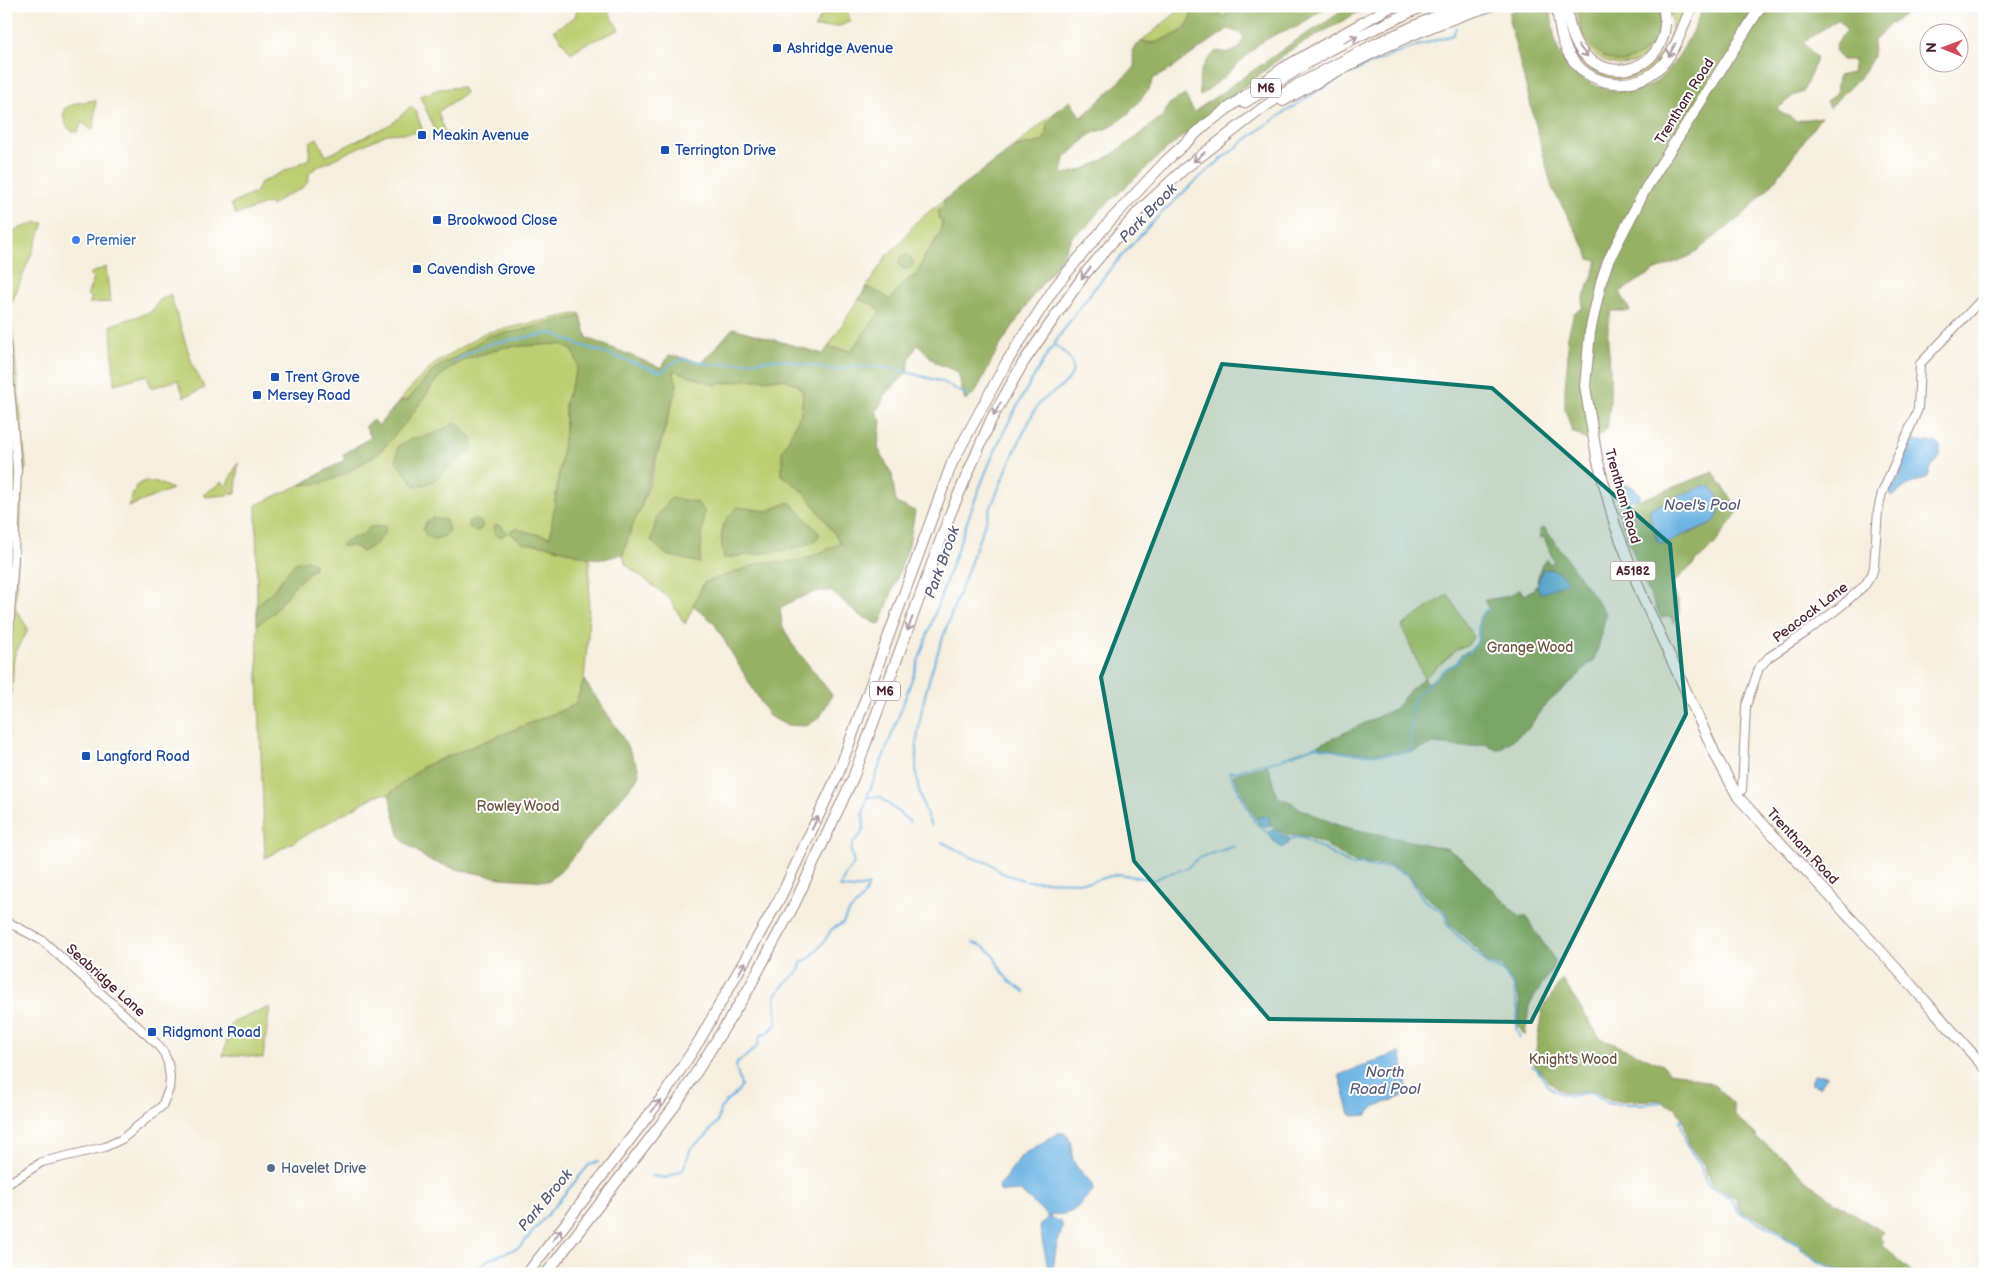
<svg xmlns="http://www.w3.org/2000/svg" width="1991" height="1280" font-family="'Balsamiq Sans',sans-serif">
<style>
.green{fill:#bcce71;stroke:#83764e}
.forest{fill:#95b163;stroke:#706847;fill-rule:evenodd}
.water{fill:#6cb3e3;stroke:#5b6987}
.lines{fill:none;stroke-linecap:round;stroke-linejoin:round}
.stream{stroke:#6cb3e3;stroke-width:2}
.secondary-casing{stroke:#a08784;stroke-width:10}
.highway-casing{stroke:#a08784;stroke-width:12}
.secondary{stroke:#fff;stroke-width:8}
.highway{stroke:#fff;stroke-width:10}
.oneway{stroke:#ae9aa0}
.marked{fill:#0f766e;fill-opacity:0.2;stroke:#0f766e;stroke-width:4;stroke-linejoin:round}
.transit-dot{fill:#1a4fb4;stroke:#fff;stroke-width:2}
.shop-dot{fill:#3f7fe0;stroke:#fff;stroke-width:2}
.service-dot{fill:#5c6f8a;stroke:#fff;stroke-width:2}
.labels{text-anchor:middle;stroke-width:4;stroke-linejoin:round;paint-order:stroke}
.shield{fill:#fff;stroke:#80626b;stroke-width:1}
.shield-label{font-size:12px;font-weight:bold;fill:#4a1f2b}
.transit-label{font-size:14px;fill:#164399;stroke:#fff;text-anchor:start}
.street-label{font-size:14px;fill:#4a1f2b;stroke:#fff}
.shop-label{font-size:14px;fill:#366cbe;stroke:#fff;text-anchor:start}
.park-label{font-size:14px;fill:#6c5440;stroke:#fff}
.service-label{font-size:14px;fill:#4e5e75;stroke:#fff;text-anchor:start}
.water-label{font-size:15px;font-style:italic;fill:#585a75;stroke:#fff}
</style>
<rect width="100%" height="100%" fill="#fff"/>
<filter id="ink" filterUnits="userSpaceOnUse"><feTurbulence type="fractalNoise" baseFrequency=".02" numOctaves="2"/><feDisplacementMap in="SourceGraphic" scale="10" xChannelSelector="R" yChannelSelector="G"/><feConvolveMatrix kernelMatrix="1 2 1 2 8 2 1 2 1" color-interpolation-filters="sRGB"/></filter>
<filter id="wash" filterUnits="userSpaceOnUse"><feTurbulence type="fractalNoise" baseFrequency=".0096" numOctaves="4" result="noise"/><feDisplacementMap in="SourceGraphic" scale="20" xChannelSelector="R" yChannelSelector="G"/><feGaussianBlur stdDeviation="1.12" result="paint"/><feColorMatrix in="noise" values="0 0 0 0 0 0 0 0 0 0 0 0 0 0 0 0 0 1.4 0 .05"/><feComposite in="paint" operator="in"/></filter>
<g filter="url(#wash)">
<rect width="100%" height="100%" fill="#f6efde"/>
<path class="green" d="M578 6H605L619 30 583 45 571 53 554 30 575 17Z
M827 6H845L851 21 840 26 814 28Z
M1184 6H1192L1190 12 1192 15C1186 33 1161 47 1142 41Z
M1209 6H1231L1225 19 1215 8Z
M1565 6 1568 31 1604 72C1644 82 1682 48 1669 6H1688C1679 28 1671 54 1652 69 1630 86 1596 80 1578 60 1570 51 1564 34 1563 21 1562 17 1564 11 1565 6Z
M1578 6 1583 33 1660 16 1657 6H1659C1674 70 1587 96 1575 10Z
M462 87 465 93 438 112 446 136 440 141 420 96 439 89Z
M96 100 93 130 90 129 82 122 78 132C66 133 62 119 64 109L76 103Z
M411 106 416 111 423 132 387 134 317 167 309 173C310 188 296 191 285 196 280 199 276 202 272 206L268 203 236 215 231 204 255 193 260 183 309 159 310 142 317 138 326 156 393 123Z
M1053 114 1054 117 1046 132 1045 138 1040 142 1013 148Z
M945 199 940 234 925 256 917 274 902 284 851 351 828 347 884 260 887 254H889L894 248H896L915 223Z
M38 222 44 223 10 307 26 468 23 473 15 608 27 627V632L14 656 6 764 8 477 6 475V233Z
M106 267 110 302 89 303 92 298 87 295 94 279 89 274Z
M170 294 193 366 205 388 184 397 178 380 151 388 147 375 114 384 111 325 151 312 159 301Z
M580 313 587 338 592 341 565 403V432L549 545 590 558 588 637 584 680 575 705 424 766 389 794H381L375 796 265 858 258 677 256 505 300 485 345 460 343 455 371 437 365 426H378L416 382 433 365 484 333Z
M673 370 694 375 715 385 744 380 784 379 798 385 803 392 801 413 794 428 782 475 807 494 841 543 809 558 784 563 764 562 704 583 685 624 669 598 625 564 623 554 631 529 640 510 649 486 677 386Z
M238 463 236 493 227 484Z
M145 481 157 482 172 489 128 507 136 486Z
M222 482 235 494 206 497 203 495Z
M1448 594 1473 637 1468 645 1459 648 1424 678 1402 626Z
M270 1007 263 1058 240 1055 223 1056 231 1023Z"/>
<path class="forest" d="M1192 6C1210 6 1212 6 1225 18L1231 6H1300L1302 9 1308 6H1328L1297 27 1278 33 1260 43 1224 77 1200 96C1198 72 1199 69 1216 51L1229 53 1240 48 1244 37 1240 33 1228 29 1166 72 1154 78 1149 89 1129 113 1111 127 1091 134 1065 158 1062 174C1102 170 1133 138 1164 115L1169 104 1185 95 1194 112 1301 37 1322 25 1349 6H1369L1289 51 1167 149 1100 210 1086 227 1073 235 1057 266 1036 291 998 349 975 393 965 401 958 372 936 363 918 344 910 357 907 373 886 394 876 412 881 421 878 448 892 475 896 503 915 511 909 545 880 625 859 615 831 591H818L794 600 780 608 782 625 792 644 832 695 820 717 807 726 786 725 769 716 714 623 693 605 704 583 764 562 784 563 809 558 841 543 807 495 782 475V452L801 413 803 392 798 385 784 379 744 380 715 385 673 370 677 386 640 510 631 529 623 554 604 559 590 558 549 546 524 543 510 533 511 530 517 528C522 532 543 535 550 537L565 432V403L578 366 573 351 560 344 505 347 467 359 452 367 438 378 408 420 379 453 345 474 324 483 300 485 345 460 343 455 371 437 365 426 373 420 378 426 402 400 407 401 434 369 461 354 487 336 517 331 581 316 587 338 662 368 669 355 703 362 733 328 823 354 828 347 851 351 880 312 875 305 859 300 867 287 886 296 889 301 902 284 917 274 925 256 940 234 943 222 939 219 938 211 943 206 945 199 1013 148 1040 142 1045 139 1047 123 1054 117 1053 114 1070 101 1081 118 1135 67 1132 50 1142 41 1152 44 1183 31 1190 22Z
M1550 6C1552 18 1553 32 1556 44 1563 70 1590 88 1615 90 1629 92 1644 91 1655 82 1680 63 1691 33 1704 6H1919L1891 23 1873 42V57L1863 74 1829 108 1826 101 1836 94 1838 76 1852 73 1854 60H1842L1835 50 1836 44 1846 30 1839 19 1803 42 1817 58 1803 92 1793 96 1777 109 1796 121 1821 117 1774 182 1743 215 1690 256 1654 271 1620 292 1630 311H1611C1605 335 1609 345 1610 369 1611 388 1610 409 1607 428L1598 437 1586 440 1572 431 1565 409V390L1568 355 1567 340 1574 313 1582 309 1583 300 1598 261 1589 259 1586 249 1552 188 1509 20 1510 12 1523 6Z
M1578 6H1657C1665 30 1658 45 1636 57 1631 59 1626 62 1622 62 1606 62 1589 47 1583 33 1580 25 1579 14 1578 6Z
M899 262a7 7 0 1 1 14 0a7 7 0 1 1-14 0Z
M456 423 467 432 473 441 472 452C453 455 442 486 415 486L396 461 398 446 411 439 433 434Z
M1713 472 1739 510 1715 544 1670 586C1679 598 1684 610 1674 623L1670 616 1661 618 1643 580 1617 509ZM1703 486 1720 508C1718 532 1675 536 1656 539L1649 514 1679 498Z
M671 498 697 502 704 511 700 563 667 555 651 541 657 516Z
M790 502 820 534 814 542 789 550 724 558C719 536 720 522 738 507L767 511Z
M433 518 445 520 449 529 445 536 434 539 426 535 423 530 426 522Z
M473 519 481 522 483 527 476 532 469 527 468 522Z
M496 525 501 526 507 533 501 537 496 536 493 529Z
M386 526C384 539 374 546 362 552L354 546H341L346 540 361 536 370 527Z
M1545 528 1606 614 1599 645 1593 662 1587 665 1579 675 1543 707 1528 729 1500 749H1495L1487 744 1465 747 1433 744 1412 752 1399 753H1347L1317 746 1396 708 1410 690 1424 678 1428 683 1447 668 1457 663 1461 654 1470 650 1477 643C1480 629 1475 617 1489 608L1485 600 1509 596 1520 589 1524 595 1535 588 1534 586 1537 585 1541 594 1559 574 1551 569 1542 570 1537 582C1539 574 1540 564 1547 559L1549 564 1554 562 1544 537 1540 538V529Z
M307 560 314 563V568L295 585 273 613 257 625V605L270 594 295 563Z
M584 680 619 731 638 767 639 773 636 780 560 872 548 881 501 878 460 870 428 860 402 840 399 834 389 794 424 766 575 705Z
M1268 765 1277 797 1291 802 1299 808 1340 826 1448 849 1463 860 1520 917H1526L1556 962 1529 1006 1525 1036 1518 1026C1523 996 1518 990 1501 966L1486 962 1479 950 1448 923 1449 917 1446 912 1424 895 1408 873 1390 865 1355 863 1323 843 1304 836 1288 835 1271 826 1270 822 1256 819 1233 775Z
M1562 979 1600 1038 1663 1065 1669 1072 1683 1074 1714 1085 1733 1103 1735 1116 1755 1134 1758 1139 1792 1165C1800 1182 1864 1220 1883 1232L1880 1237 1884 1240 1882 1243 1899 1261 1915 1274H1845L1816 1260 1802 1250 1799 1245 1787 1240C1780 1225 1755 1218 1740 1211L1738 1208 1735 1197 1711 1185 1704 1165 1689 1145 1684 1122 1676 1107 1664 1104 1661 1100 1610 1101 1594 1091C1587 1091 1581 1093 1574 1093 1554 1093 1546 1077 1534 1064L1542 1010Z"/>
<path class="water" d="M1911 440 1937 443 1940 446V456L1931 468 1928 477 1908 485 1893 496 1890 495V489C1896 481 1903 477 1899 465Z
M1621 484 1633 487 1640 494 1639 499 1621 502 1619 500 1617 486Z
M1703 486H1710C1722 499 1725 517 1707 526 1700 530 1692 531 1684 534 1676 538 1668 546 1658 542L1649 514 1651 508Z
M1547 569C1554 569 1566 576 1568 582L1540 594 1537 585 1542 570Z
M1261 816H1268L1270 822V827L1259 825 1257 818Z
M1274 829 1290 839 1289 843 1282 848 1276 844 1268 833Z
M1397 1053H1400L1401 1055 1408 1092 1406 1095 1374 1107 1367 1115 1354 1116 1350 1114 1339 1075Z
M1814 1074 1827 1076 1820 1087 1811 1084Z
M1058 1133H1064C1074 1139 1070 1153 1074 1162 1079 1173 1094 1180 1093 1191 1076 1206 1077 1216 1051 1214L1050 1218 1060 1221 1063 1226 1056 1248 1053 1269 1048 1268 1040 1229 1041 1224 1047 1219V1215L1020 1191 1004 1192 1000 1191 999 1186 1022 1155Z"/>
<g class="lines">
<path class="stream" d="M454 362 472 351 493 343 552 333 583 346 662 372 673 363 684 359 714 365 777 359 834 370 858 366 891 368 943 382 970 397
M1411 744 1412 705 1417 694 1447 668 1457 663C1461 650 1470 655 1476 645 1483 632 1472 619 1488 609
M1333 750C1350 755 1391 756 1409 752L1411 748
M867 797H880L910 822
M931 826C923 806 916 786 916 764 916 700 943 637 965 578 984 524 1004 470 1030 420 1033 413 1036 406 1042 401 1051 392 1068 386 1072 373 1076 361 1064 352 1056 346
M1268 833 1255 822 1229 772 1239 771 1259 764 1270 763 1316 746 1330 749
M1290 839 1297 837 1305 839 1353 866 1361 864 1374 867H1390L1408 875 1424 900 1447 915 1446 923 1449 927 1479 955 1486 964 1502 970 1514 987 1518 1011 1516 1028 1520 1038
M942 842 971 857 991 864 1002 873 1023 880
M1027 881 1090 882 1118 874 1154 880 1167 874 1187 868 1198 858 1235 846
M973 943C996 948 994 962 1006 977 1010 983 1019 987 1025 992
M1532 1066 1537 1069 1548 1086 1557 1092 1571 1096 1592 1092 1609 1104H1644L1662 1102
M1683 1119 1680 1120 1687 1146 1700 1164 1706 1181 1710 1187 1730 1197 1738 1212 1775 1230 1786 1239 1799 1245 1802 1250 1816 1260 1845 1274
M651 1176 666 1178 683 1170 691 1148 705 1137 718 1121 720 1109 728 1100 739 1091 741 1086 736 1067 737 1062C746 1058 750 1052 758 1046L760 1036 769 1032 777 1023 775 997 784 984 799 972 801 963 811 957 823 943 832 929 843 923 847 914 862 899 869 885 853 889 840 887 845 875 854 864 851 851 853 842 860 836 864 827 863 814 867 797C901 716 928 632 957 550 969 517 980 483 995 451 1062 303 1179 175 1318 91 1359 66 1407 48 1453 35L1456 27
M453 1274 463 1269H471L480 1267 487 1260 520 1247 589 1165 598 1161"/>
</g>
</g>
<g filter="url(#ink)">
<g class="lines">
<g class="secondary-casing">
<path id="secondary" d="M6 342 17 469 14 557 6 678
M1737 794 1742 790 1746 706 1759 668 1769 657 1804 634 1840 607 1865 585 1872 574 1874 567 1878 510 1882 493 1918 409 1920 364 1985 296
M6 921 43 941 156 1043 164 1053 168 1063 170 1078 169 1089 162 1106 122 1139 105 1147 42 1162 6 1185"/>
</g>
<g class="highway-casing">
<path id="highway" d="M1557 6C1559 25 1561 45 1573 60 1593 88 1636 91 1660 67 1677 51 1682 26 1692 6
M1567 6C1568 23 1572 40 1583 53 1611 85 1662 69 1665 25 1665 19 1665 12 1663 6
M1761 6 1646 188 1608 261 1601 282 1590 332 1585 386 1597 458 1615 525 1643 598 1717 758 1738 797 1878 948 1985 1068
M1283 101C1350 63 1417 28 1491 6
M1244 103 1329 50 1423 6
M527 1274 664 1095 699 1041 781 896 838 774 952 463 1006 363 1055 287 1109 222 1166 161 1204 126 1283 68 1392 6
M546 1274 677 1103 748 990 772 945 794 905 853 778 951 512 991 420 1023 363 1084 275 1139 211 1184 169 1264 107 1297 85 1375 44 1432 18 1467 6"/>
</g>
<use href="#secondary" class="secondary"/>
<use href="#highway" class="highway"/>
</g>
<defs><path id="oneway-shaft" d="M-6 0H5M1.5-3L5.5 0L1.5 3" fill="none" stroke-width="1.6" stroke-linecap="round" stroke-linejoin="round" transform="scale(1.25)"/></defs>
<g class="oneway">
<use href="#oneway-shaft" transform="translate(1351 39) rotate(-26)"/>
<use href="#oneway-shaft" transform="translate(1672 50) rotate(118)"/>
<use href="#oneway-shaft" transform="translate(1583 51) rotate(51)"/>
<use href="#oneway-shaft" transform="translate(1199 157) rotate(141)"/>
<use href="#oneway-shaft" transform="translate(1086 273) rotate(129)"/>
<use href="#oneway-shaft" transform="translate(997 409) rotate(120)"/>
<use href="#oneway-shaft" transform="translate(910 624) rotate(110)"/>
<use href="#oneway-shaft" transform="translate(815 823) rotate(-65)"/>
<use href="#oneway-shaft" transform="translate(742 968) rotate(-61)"/>
<use href="#oneway-shaft" transform="translate(656 1106) rotate(-53)"/>
<use href="#oneway-shaft" transform="translate(557 1235) rotate(-53)"/>
</g>
</g>
<path class="marked" d="M1222 364 1492 388 1670 544 1686 714 1531 1022 1269 1019 1134 861 1101 677Z"/>
<g class="transit-dot">
<rect x="772" y="43" width="10" height="10" rx="2.5"/>
<rect x="417" y="130" width="10" height="10" rx="2.5"/>
<rect x="660" y="145" width="10" height="10" rx="2.5"/>
<rect x="432" y="215" width="10" height="10" rx="2.5"/>
<rect x="412" y="264" width="10" height="10" rx="2.5"/>
<rect x="270" y="372" width="10" height="10" rx="2.5"/>
<rect x="252" y="390" width="10" height="10" rx="2.5"/>
<rect x="81" y="751" width="10" height="10" rx="2.5"/>
<rect x="147" y="1027" width="10" height="10" rx="2.5"/>
</g>
<circle class="shop-dot" cx="76" cy="240" r="5"/>
<circle class="service-dot" cx="271" cy="1168" r="5"/>
<g class="labels">
<g class="shield">
<rect x="1251" y="78.5" width="30" height="19" rx="4"/>
<rect x="1610.5" y="561.5" width="45" height="19" rx="4"/>
<rect x="870" y="681.5" width="30" height="19" rx="4"/>
</g>
<g class="shield-label">
<text x="1266" y="92">M6</text>
<text x="1633" y="575">A5182</text>
<text x="885" y="695">M6</text>
</g>
<g class="transit-label">
<text x="787" y="53">Ashridge Avenue</text>
<text x="432" y="140">Meakin Avenue</text>
<text x="675" y="155">Terrington Drive</text>
<text x="447" y="225">Brookwood Close</text>
<text x="427" y="274">Cavendish Grove</text>
<text x="285" y="382">Trent Grove</text>
<text x="267" y="400">Mersey Road</text>
<text x="96" y="761">Langford Road</text>
<text x="162" y="1037">Ridgmont Road</text>
</g>
<g class="street-label">
<text transform="translate(1684 101) rotate(-58)" y="5">Trentham Road</text>
<text transform="translate(1623 496) rotate(74)" y="5">Trentham Road</text>
<text transform="translate(1810 612) rotate(-37)" y="5">Peacock Lane</text>
<text transform="translate(1803 846) rotate(47)" y="5">Trentham Road</text>
<text transform="translate(106 980) rotate(42)" y="5">Seabridge Lane</text>
</g>
<g class="shop-label">
<text x="86" y="245">Premier</text>
</g>
<g class="park-label">
<text x="1530" y="652">Grange Wood</text>
<text x="518" y="811">Rowley Wood</text>
<text x="1573" y="1064">Knight's Wood</text>
</g>
<g class="service-label">
<text x="281" y="1173">Havelet Drive</text>
</g>
<g class="water-label">
<text transform="translate(1148 213) rotate(-46)" y="5">Park Brook</text>
<text x="1702" y="510">Noel's Pool</text>
<text transform="translate(942 562) rotate(-70)" y="5">Park Brook</text>
<text x="1385" y="1077">North<tspan x="1385" dy="17">Road Pool</tspan></text>
<text transform="translate(545 1200) rotate(-50)" y="5">Park Brook</text>
</g>
</g>
<rect width="1991" height="1280" fill="none" stroke="#fff" stroke-width="25"/>
<g transform="translate(1944 48) rotate(271)"><circle r="24" fill="#ffffff" stroke="#b7a5aa"/>
<path d="M0-4L9 19L0 12L-9 19Z" fill="#d1495b"/>
<text y="-8" font-size="14" font-weight="bold" text-anchor="middle" fill="#4a1f2b">N</text>
</g>
</svg>
